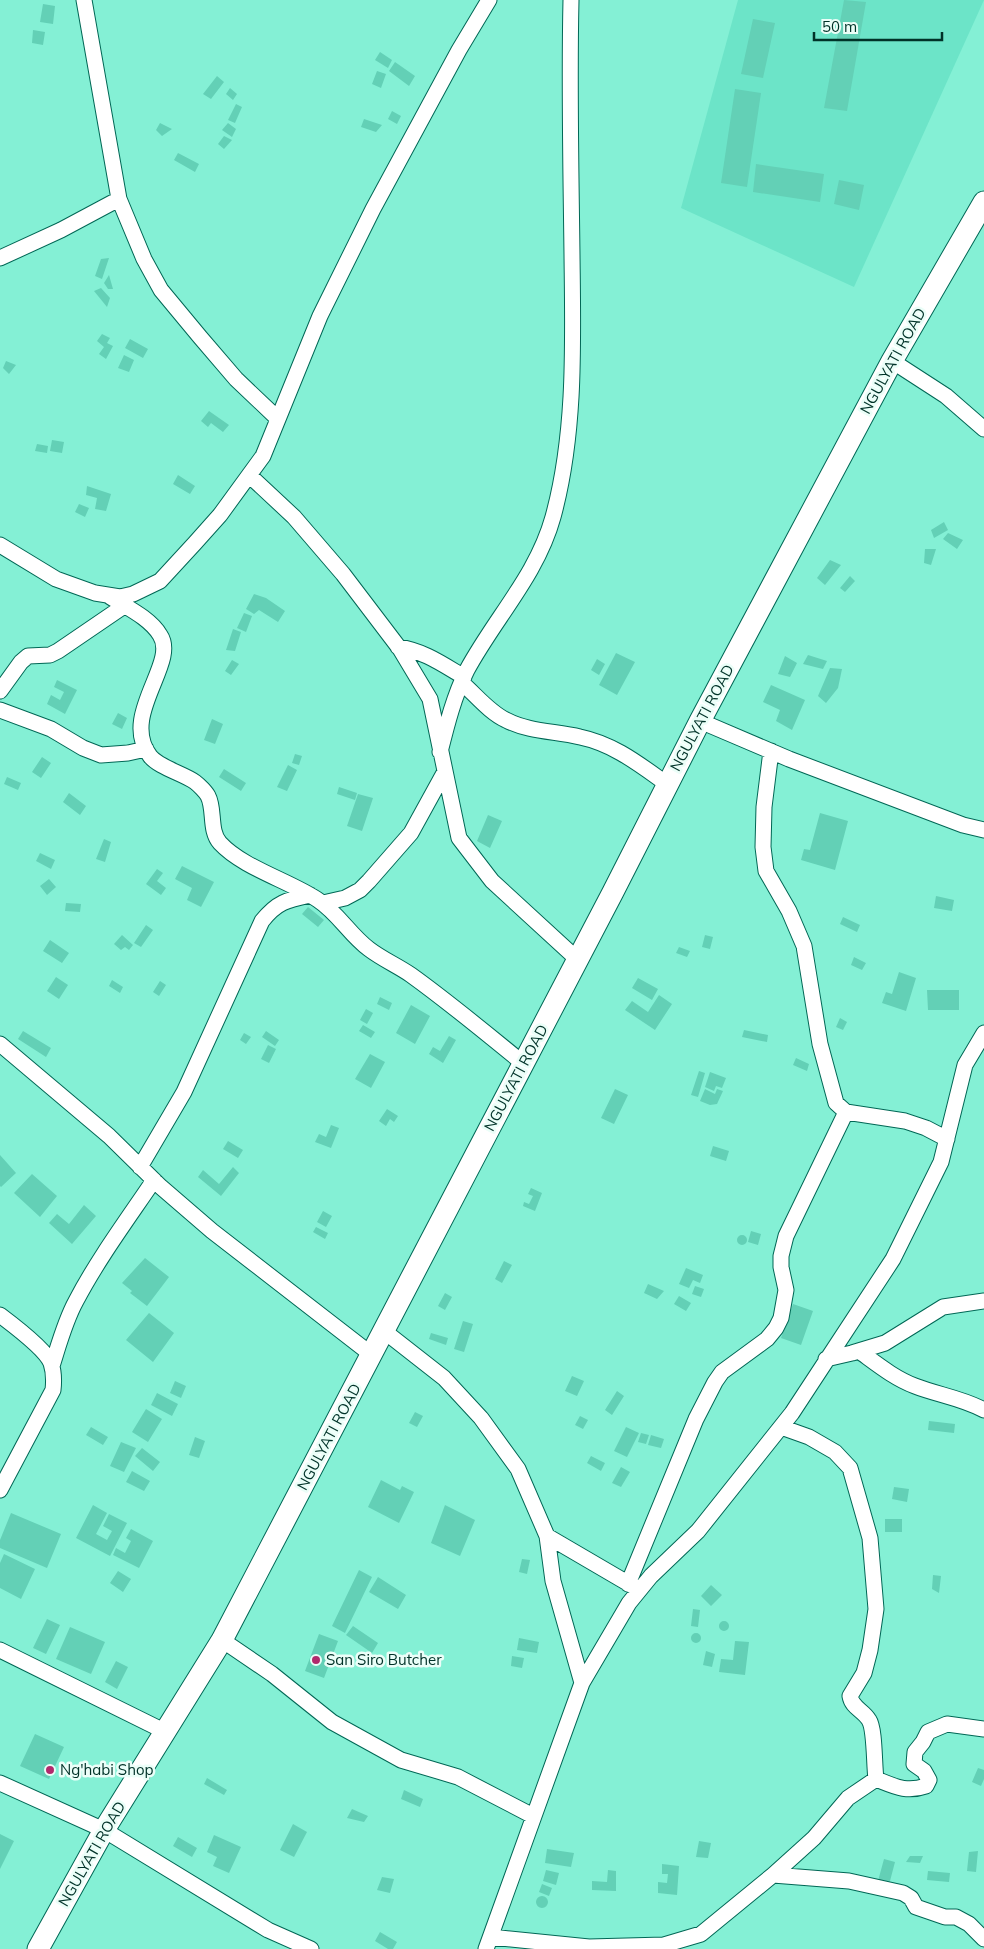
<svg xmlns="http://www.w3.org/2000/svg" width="984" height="1949" font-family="Mulish,sans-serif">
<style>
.built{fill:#6ce4c8}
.building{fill:#63d0b6}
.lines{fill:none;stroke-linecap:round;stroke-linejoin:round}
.minor-casing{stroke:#006755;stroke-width:17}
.secondary-casing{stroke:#006755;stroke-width:23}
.minor{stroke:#fff;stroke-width:15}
.secondary{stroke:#fff;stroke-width:21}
.poi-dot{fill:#b22a6d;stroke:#ebfef8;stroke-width:2}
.labels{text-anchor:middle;stroke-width:5;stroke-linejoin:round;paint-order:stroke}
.street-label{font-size:15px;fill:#003228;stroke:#ebfef8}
.poi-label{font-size:15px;fill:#003228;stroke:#ebfef8;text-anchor:start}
</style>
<rect width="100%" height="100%" fill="#84f0d5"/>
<path class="built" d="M738 0H984L854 287 681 208Z"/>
<path class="building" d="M844 0 866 2 847 111 824 108Z
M43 4 55 6 53 24 40 22Z
M753 19 775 23 763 78 741 74Z
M33 30 45 32 43 45 32 43Z
M380 52 392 60 388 68 375 60Z
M395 62 415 76 409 86 389 71Z
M377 71 386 74 381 88 372 84Z
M217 76 224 82 211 99 203 94Z
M230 88 237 94 233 100 226 94Z
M735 89 761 93 747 187 721 183Z
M236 104 242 107 235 123 228 120Z
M392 111 401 116 397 124 388 119Z
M364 119 382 125 376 132 361 127Z
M160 123 172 129 162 136 156 130Z
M228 123 236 129 232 137 222 130Z
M224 136 232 140 224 149 218 144Z
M178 153 199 164 195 172 174 160Z
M756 164 824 174 820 202 753 192Z
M839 180 864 185 859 210 834 204Z
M109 258 102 279 95 276 101 259Z
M109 275 113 289H108L104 283Z
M101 288 110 298 107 307 94 291Z
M102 334 110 338 107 343 113 346 106 359 99 354 104 347 97 341Z
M130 339 148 349 143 358 125 348Z
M124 355 134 360 129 372 118 368Z
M6 361 16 365 9 374 3 368Z
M209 411 229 425 223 432 211 423 208 427 201 421Z
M52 440 64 442 62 453 50 451Z
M37 444 48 446 47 453 35 451Z
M178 475 195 486 190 494 173 484Z
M87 486 111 494 106 511 95 509 97 498 86 495Z
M79 504 89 508 85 517 75 512Z
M944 522 948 530 934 538 931 530Z
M948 533 963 540 957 549 943 539Z
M925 549H936L931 565 924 563Z
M830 560 841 565 825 585 817 578Z
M850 576 855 581 845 592 840 588Z
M254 594 266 598 285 611 278 622 259 610 254 614 246 609Z
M244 613 252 616 246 632 237 628Z
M233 629 241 632 235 651 226 650Z
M616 653 635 662 617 695 599 685Z
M808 655 827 661 823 669 803 664Z
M785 656 797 663 790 677 778 674Z
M597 659 605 664 599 675 591 670Z
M232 660 239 664 231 675 225 671Z
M830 668 842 669 838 688 826 703 818 696Z
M57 680 77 690 65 714 47 704 51 695 60 700 64 692 54 687Z
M771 685 805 700 792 730 776 721 780 710 763 702Z
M118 713 127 718 122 729 112 724Z
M212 719 223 724 215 744 204 740Z
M295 754 302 756 299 765 292 763Z
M42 757 51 763 41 778 32 772Z
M288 765 297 770 287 791 277 787Z
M224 769 246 783 241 791 219 777Z
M7 777 21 783 18 790 4 784Z
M339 787 357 793 355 800 337 794Z
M69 793 86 806 80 815 63 802Z
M358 794 373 798 362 831 347 826Z
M820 813 848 821 835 870 801 860 804 849 810 850Z
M488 815 502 821 490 848 477 841Z
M104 839 111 842 105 862 96 859Z
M40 853 55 860 51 869 36 861Z
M182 866 214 882 201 907 187 900 192 888 175 879Z
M157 869 163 873 157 881 166 888 161 895 146 884Z
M49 879 56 887 47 895 40 886Z
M936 896 954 900 952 911 934 908Z
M66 903 81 904 80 912 65 911Z
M308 907 324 920 318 927 302 914Z
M843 917 860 925 857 932 840 924Z
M146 925 153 930 141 947 134 943Z
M122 935 133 945 129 950 125 947 121 950 114 944Z
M705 935 713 937 710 949 702 947Z
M50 940 69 953 62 963 43 951Z
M679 947 690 951 687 957 676 953Z
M854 957 866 963 862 970 851 965Z
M899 972 916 978 906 1011 882 1003 886 992 892 994Z
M56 977 68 985 59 999 47 991Z
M638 978 658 989 652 1000 632 988Z
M112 980 123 987 120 993 109 986Z
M160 981 166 985 159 996 153 992Z
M927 990H959V1010H928Z
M659 995 672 1004 655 1030 625 1010 632 1001 648 1012Z
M380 997 392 1003 389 1010 377 1004Z
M411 1005 430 1016 415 1044 396 1033Z
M366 1009 373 1013 367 1024 360 1020Z
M840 1018 847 1022 843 1030 836 1027Z
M363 1025 375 1032 371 1038 359 1031Z
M744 1030 768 1035 767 1042 742 1037Z
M23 1031 51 1048 46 1057 18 1039Z
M266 1031 279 1040 275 1046 262 1037Z
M244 1033 251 1037 246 1044 240 1040Z
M449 1036 456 1040 443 1063 429 1054 433 1047 440 1051Z
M268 1045 276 1049 269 1063 261 1059Z
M370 1054 385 1062 371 1088 355 1079Z
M796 1058 809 1064 807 1071 793 1065Z
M699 1071 705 1073 698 1097 691 1095Z
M710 1072 726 1078 722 1088 716 1086 714 1091 705 1087Z
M615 1089 628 1095 614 1124 601 1118Z
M705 1089 715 1094 717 1089 723 1091 717 1104 710 1105 700 1101Z
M387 1109 398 1116 394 1122 390 1119 386 1126 379 1121Z
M331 1125 339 1128 331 1148 315 1142 319 1134 326 1137Z
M228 1141 243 1150 238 1158 223 1149Z
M713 1146 729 1151 726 1161 710 1156Z
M0 1155 16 1173 1 1187 0 1186Z
M233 1167 239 1173 221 1196 198 1177 203 1170 219 1184Z
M32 1174 57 1196 40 1217 14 1193Z
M531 1188 542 1193 535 1211 523 1206 524 1202 529 1204 533 1196 528 1194Z
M84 1205 96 1216 72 1244 49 1223 57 1214 69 1224Z
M323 1211 332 1216 326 1227 317 1222Z
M316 1227 328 1233 325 1239 313 1232Z
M751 1231 761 1234 758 1245 748 1242Z
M737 1240a5 5 0 1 1 10 0a5 5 0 1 1-10 0Z
M145 1258 169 1277 147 1306 130 1293 132 1291 122 1283Z
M504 1261 512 1265 502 1283 495 1279Z
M686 1268 703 1275 700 1283 693 1280 689 1288 679 1284Z
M648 1284 664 1291 657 1299 644 1293Z
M695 1286 704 1289 701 1297 692 1294Z
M445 1293 452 1297 445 1310 438 1306Z
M679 1296 691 1303 686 1311 674 1304Z
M793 1304 813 1311 801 1345 781 1338Z
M149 1313 174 1333 153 1362 126 1340Z
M463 1321 473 1324 464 1352 454 1349Z
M431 1333 448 1338 446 1345 429 1339Z
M572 1376 584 1381 577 1396 565 1391Z
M175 1381 186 1386 181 1398 170 1393Z
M617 1391 624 1396 612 1415 605 1410Z
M157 1393 178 1404 172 1416 151 1405Z
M146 1409 162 1419 148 1442 132 1432Z
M415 1412 423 1416 417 1427 409 1423Z
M580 1416 588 1420 583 1429 575 1425Z
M929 1421 955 1424 954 1433 928 1430Z
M91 1427 108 1437 103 1445 86 1435Z
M626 1427 639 1433 627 1457 614 1451Z
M641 1433 649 1435 646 1444 638 1442Z
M651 1435 664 1439 661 1448 648 1445Z
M195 1437 205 1441 199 1458 189 1455Z
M121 1442 136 1448 124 1472 110 1466Z
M142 1448 160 1462 153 1471 135 1456Z
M591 1456 605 1463 601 1471 587 1463Z
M621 1467 630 1472 621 1487 612 1483Z
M132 1471 150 1481 144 1491 126 1482Z
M381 1480 400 1490 402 1486 414 1492 399 1523 368 1507Z
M894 1487 909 1489 907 1502 892 1499Z
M93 1505 107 1513 96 1534 107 1540 112 1531 103 1526 109 1514 127 1523 110 1556 76 1538Z
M445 1505 475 1520 460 1556 431 1543Z
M11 1513 61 1534 47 1568 0 1548V1540Z
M885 1519H902V1532H885Z
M131 1529 153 1541 139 1568 113 1555 116 1548 125 1553 131 1541 126 1538Z
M4 1554 35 1569 21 1599 0 1588V1563Z
M522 1559 530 1560 527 1574 519 1572Z
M359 1570 372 1577 345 1633 332 1626Z
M118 1571 131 1579 123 1592 110 1583Z
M933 1575 941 1576 939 1593 932 1589Z
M378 1577 406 1595 398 1609 369 1592Z
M711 1585 722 1595 711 1606 701 1596Z
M693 1609 700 1610 698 1627 691 1626Z
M47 1619 60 1625 46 1654 33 1648Z
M719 1626a5 5 0 1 1 10 0a5 5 0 1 1-10 0Z
M353 1626 378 1643 372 1653 346 1635Z
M70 1627 105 1642 91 1674 56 1659Z
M691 1638a5 5 0 1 1 10 0a5 5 0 1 1-10 0Z
M319 1634 338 1641 324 1678 305 1671Z
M519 1638 539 1642 537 1653 517 1650Z
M735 1641 749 1642 745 1675 719 1672 721 1659 733 1660Z
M706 1651 715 1654 712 1667 703 1665Z
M512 1656 524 1658 522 1668 511 1666Z
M116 1661 128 1667 117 1689 105 1682Z
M35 1734 64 1747 49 1779 20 1766Z
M978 1768 984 1770V1779L981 1786 972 1782Z
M207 1778 227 1790 224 1795 204 1784Z
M404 1790 423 1799 420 1807 401 1799Z
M352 1809 368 1816 364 1822 347 1818Z
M293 1824 307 1832 294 1857 280 1850Z
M0 1834 14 1841 0 1869Z
M214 1835 241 1847 229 1873 213 1866 217 1857 207 1852Z
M178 1837 197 1848 192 1857 173 1846Z
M699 1841 711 1843 708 1858 696 1857Z
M547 1849 574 1853 571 1867 545 1863Z
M978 1851 976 1872 967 1871 969 1852Z
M910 1856H923L920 1863 906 1862Z
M884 1859 895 1862 890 1881H878Z
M662 1864 679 1866 677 1895 658 1893V1882L667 1883 668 1874H662Z
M546 1870 559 1873 556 1885 543 1881Z
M608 1870 616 1871V1891L592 1890V1881L607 1882Z
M928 1871 950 1873 949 1882 927 1880Z
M382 1877 394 1879 390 1893 377 1890Z
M542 1884 552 1888 549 1896 539 1892Z
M536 1902a6 6 0 1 1 12 0a6 6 0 1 1-12 0Z
M380 1932 397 1942 393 1949H388L375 1941Z"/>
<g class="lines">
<g class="minor-casing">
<path id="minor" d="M84 0 119 199 144 259 161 290 200 337 236 379 277 418
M0 258 61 230 119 199
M892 361 946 396 984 429
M249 475 294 517 343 574 400 649 430 699 459 838 492 881 578 960
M0 545 56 579 95 593 120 597 133 594 160 581 195 543 220 515 263 456 320 316 373 209 459 50 489 0
M109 596C126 607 150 618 160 635 179 663 119 715 150 756 158 767 184 774 195 782 199 785 206 792 208 796 215 809 209 831 220 843 243 868 290 881 318 900 338 913 350 935 369 949 382 959 398 966 411 975 450 1003 487 1034 524 1064
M398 647C424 651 442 664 464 677
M462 683C476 695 489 712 506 720 529 732 555 731 580 737 614 744 640 765 667 784
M0 691 21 662 28 656 50 655 58 651 124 606
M0 710 51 729 83 748 101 755 128 753 146 749
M700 721 789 759 963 825 984 830
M771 751 764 807 763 847 766 871 789 911 804 946 820 1044 836 1103 846 1112 905 1121 926 1128 947 1139
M440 752C447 724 454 696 467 670 495 618 537 575 553 517 576 433 573 342 572 255 571 170 569 85 571 0
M323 903 345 898 360 890 369 881 411 833 444 773
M0 1044 109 1136 161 1187 212 1231 372 1355
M140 1167 184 1092 262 921C277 902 287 900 310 895
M0 1315C12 1324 46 1350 51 1363 54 1372 54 1381 53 1390L0 1490
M384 1331 444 1378 481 1418 518 1469 547 1536 553 1581 582 1683
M859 1351C877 1364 894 1378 915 1386 938 1395 962 1398 984 1410
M826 1359 852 1353 885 1343 943 1307 984 1301
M52 1366C59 1344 65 1321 76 1301 98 1259 127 1220 154 1180
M781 1427 809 1437 835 1452 850 1468 870 1538 876 1609 870 1650 864 1673 850 1696C852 1708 863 1710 869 1720 875 1729 874 1765 876 1779
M547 1536 636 1588
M628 1584 696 1419 715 1382 722 1372 767 1339 776 1328 781 1318 786 1290 781 1267V1256L786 1236 846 1112
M222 1640 272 1674 332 1722 401 1760 458 1777 533 1816
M0 1650 166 1732
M0 1783 104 1830 268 1930 311 1949
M773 1875 849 1881 903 1893 911 1898 916 1907 945 1917H956L969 1924 984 1939
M491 1937 589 1947 664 1945 701 1934 773 1875 814 1838 848 1798 876 1779C894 1786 906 1793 926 1786L929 1780 924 1771 914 1764 915 1752 923 1742 928 1732 947 1724 984 1729
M486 1949 582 1683 629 1603 651 1576 698 1531 792 1413 893 1259 941 1162 965 1065 984 1033"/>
</g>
<g class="secondary-casing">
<path id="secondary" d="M38 1949 104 1830 222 1640 613 892 700 721 892 361 984 202"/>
</g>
<use href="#minor" class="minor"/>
<use href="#secondary" class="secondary"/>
</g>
<g class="poi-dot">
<circle cx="316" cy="1660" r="5"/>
<circle cx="50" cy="1770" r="5"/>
</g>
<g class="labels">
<g class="street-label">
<text transform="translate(893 361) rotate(-61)" y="5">NGULYATI ROAD</text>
<text transform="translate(702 718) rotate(-62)" y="5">NGULYATI ROAD</text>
<text transform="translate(516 1078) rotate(-62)" y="5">NGULYATI ROAD</text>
<text transform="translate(329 1437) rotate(-62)" y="5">NGULYATI ROAD</text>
<text transform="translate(92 1854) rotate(-60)" y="5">NGULYATI ROAD</text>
</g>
<g class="poi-label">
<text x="326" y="1665">San Siro Butcher</text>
<text x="60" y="1775">Ng'habi Shop</text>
</g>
</g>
<path d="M814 32v8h128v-8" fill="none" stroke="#003228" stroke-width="2.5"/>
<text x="822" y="32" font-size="15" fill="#003228" stroke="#ebfef8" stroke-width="4" paint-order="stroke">50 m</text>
</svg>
